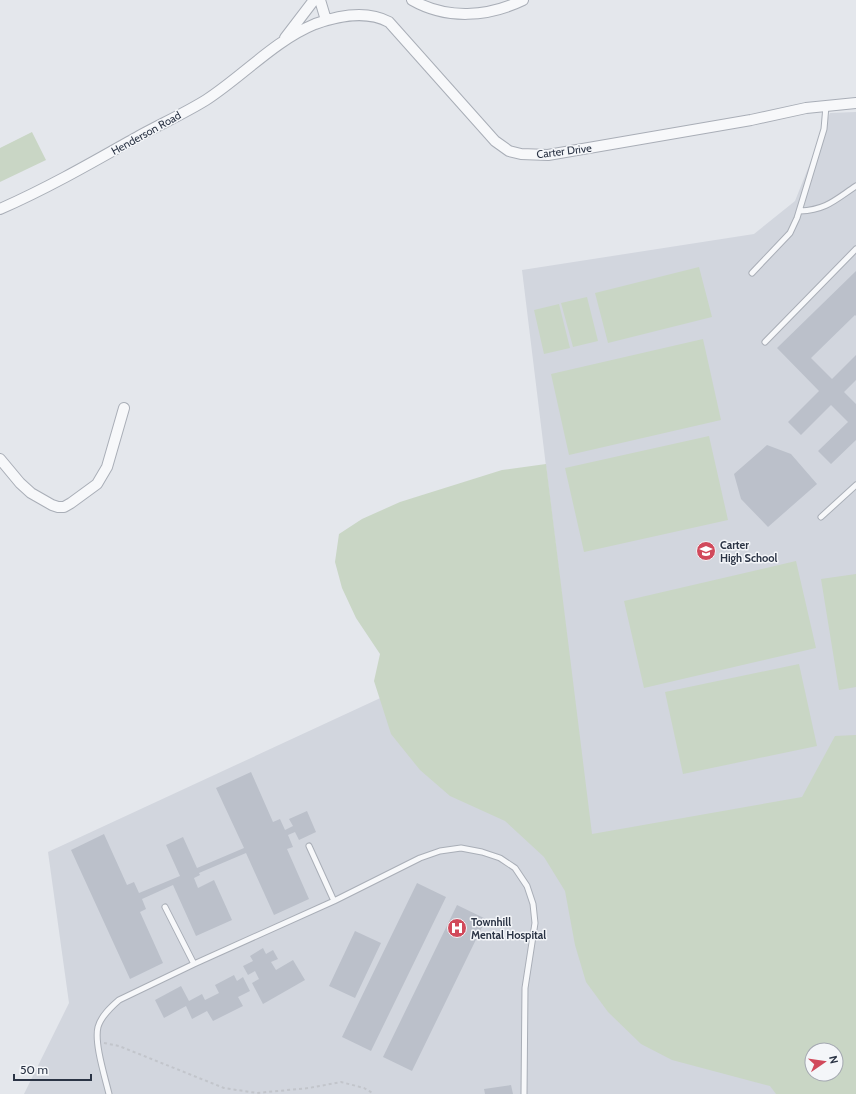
<svg xmlns="http://www.w3.org/2000/svg" width="856" height="1094" font-family="Cabin,sans-serif">
<style>
.built{fill:#d2d6de;fill-rule:evenodd}
.green{fill:#c9d6c5;fill-rule:evenodd}
.building{fill:#bbc0ca}
.lines{fill:none;stroke-linecap:round;stroke-linejoin:round}
.lane-casing{stroke:#a9aeb7;stroke-width:7}
.street-casing{stroke:#a9aeb7;stroke-width:12}
.path{stroke:#c2c5cb;stroke-width:2;stroke-dasharray:3 3;stroke-linecap:butt}
.lane{stroke:#f7f8fa;stroke-width:5}
.street{stroke:#f7f8fa;stroke-width:10}
.labels{text-anchor:middle;stroke-width:3;stroke-linejoin:round;paint-order:stroke}
.street-label{font-size:11px;fill:#2b3445;stroke:#f4f6f9}
.poi-label{font-size:11px;font-weight:bold;fill:#2b3445;stroke:#f4f6f9;text-anchor:start}
</style>
<rect width="100%" height="100%" fill="#e4e7ec"/>
<path class="built" d="M856 112V1094H24L69 1003 48 852 484 650 567 638 522 270 754 234 795 201 830 113ZM812 1050H836V1074H812Z"/>
<path class="green" d="M32 132 46 160 0 182V148Z
M699 267 712 317 608 343 595 293Z
M587 297 598 341 573 347 561 303Z
M559 304 570 348 544 354 534 310Z
M703 339 721 420 569 455 551 374Z
M709 436 728 520 584 552 565 468Z
M546 464 592 834 802 797 835 736 856 735V1094H776L770 1086 672 1060 641 1044 608 1012 586 982 575 945 565 891 544 857 505 821 450 796 420 770 391 734 374 681 380 654 356 618 342 588 335 562 339 534 362 519 400 502 502 470ZM812 1050H836V1074H812Z
M796 561 816 648 644 688 624 601Z
M856 574V687L839 690 821 579Z
M799 664 817 746 683 774 665 692Z"/>
<path class="building" d="M856 271V316L855 315 811 358 832 379 856 355V380L844 392 856 404V440L831 464 818 451 848 422 831 405 801 435 788 422 819 391 777 348Z
M767 445 791 454 817 484 768 527 741 499 734 474Z
M251 772 273 822 280 819 285 830 293 826 289 819 307 811 316 832 299 840 295 832 288 835 293 847 287 849 309 899 274 915 246 853 199 873 200 875 194 878 198 888 214 880 232 920 196 936 173 885 142 899 146 909 140 912 163 963 130 979 71 850 104 834 127 885 134 882 139 893 180 876 166 845 183 837 197 868 244 848 216 788Z
M417 883 446 897 371 1051 342 1037Z
M457 905 486 919 412 1071 383 1057Z
M355 931 381 943 355 998 329 986Z
M263 948 266 954 273 950 278 959 271 962 276 970 293 960 305 980 263 1004 252 983 259 979 255 971 248 975 243 966 253 961 250 956Z
M234 975 237 981 243 977 250 991 238 997 243 1006 213 1021 207 1011 192 1019 186 1006 164 1018 155 1000 181 986 189 1001 202 994 205 1000 219 993 215 985Z
M511 1085 513 1094H485L484 1089Z"/>
<g class="lines">
<g class="lane-casing">
<path id="lane" d="M800 211C826 210 835 200 856 186
M752 273 790 233 797 218 824 129 826 106
M765 342 856 249
M821 517 856 485
M309 846 334 901
M165 907 194 964
M109 1094C105 1077 94 1043 98 1027 101 1016 111 1007 119 1000L194 964 334 901 420 858 440 851 461 848 482 852 500 858 515 868 527 886 533 904 535 923 525 988 524 1094"/>
</g>
<g class="street-casing">
<path id="street" d="M320 0 326 20
M412 0C447 20 488 17 523 0
M285 38 314 0
M0 209C48 188 93 162 139 136 161 124 185 113 206 100 243 76 274 41 315 24 337 16 367 10 389 22L495 141 509 151 521 154 548 155 751 120 806 108 856 103
M0 459 20 483 31 493 52 505 58 507H64L71 503 97 484 107 467 124 408"/>
</g>
<path class="path" d="M104 1043 119 1046 224 1088 257 1093 309 1088 341 1082 364 1088 374 1094"/>
<use href="#lane" class="lane"/>
<use href="#street" class="street"/>
</g>
<defs>
<g id="school-disc" transform="scale(1)"><circle r="9.5" fill="#d1495b" stroke="#f4f6f9"/><path d="M0-5L7-2L0 1L-7-2ZM-4 1L0 2.5L4 1V4Q0 6-4 4Z" fill="#fff"/></g>
<g id="hospital-disc" transform="scale(1)"><circle r="9.5" fill="#d1495b" stroke="#f4f6f9"/><path d="M-5-5h3v3.5h4V-5h3V5h-3V1.5h-4V5h-3Z" fill="#fff"/></g>
</defs>
<g fill-rule="evenodd">
<use href="#school-disc" x="706" y="551"/>
<use href="#hospital-disc" x="457" y="928"/>
</g>
<g class="labels">
<g class="street-label">
<text transform="translate(146 133) rotate(-29)" y="4">Henderson Road</text>
<text transform="translate(564 151) rotate(-7)" y="4">Carter Drive</text>
</g>
<g class="poi-label">
<text x="720" y="549">Carter<tspan x="720" dy="13">High School</tspan></text>
<text x="471" y="926">Townhill<tspan x="471" dy="13">Mental Hospital</tspan></text>
</g>
</g>
<g transform="translate(824 1062) rotate(77)"><circle r="19" fill="#f4f6f9" stroke="#a4a8b1"/>
<path d="M0-3L7 15L0 10L-7 15Z" fill="#d1495b"/>
<text y="-6" font-size="11" font-weight="bold" text-anchor="middle" fill="#2b3445">N</text>
</g>
<path d="M14 1074v6h77v-6" fill="none" stroke="#2b3445" stroke-width="2"/>
<text x="20" y="1074" font-size="12" fill="#2b3445" stroke="#f4f6f9" stroke-width="3" paint-order="stroke">50 m</text>
</svg>
